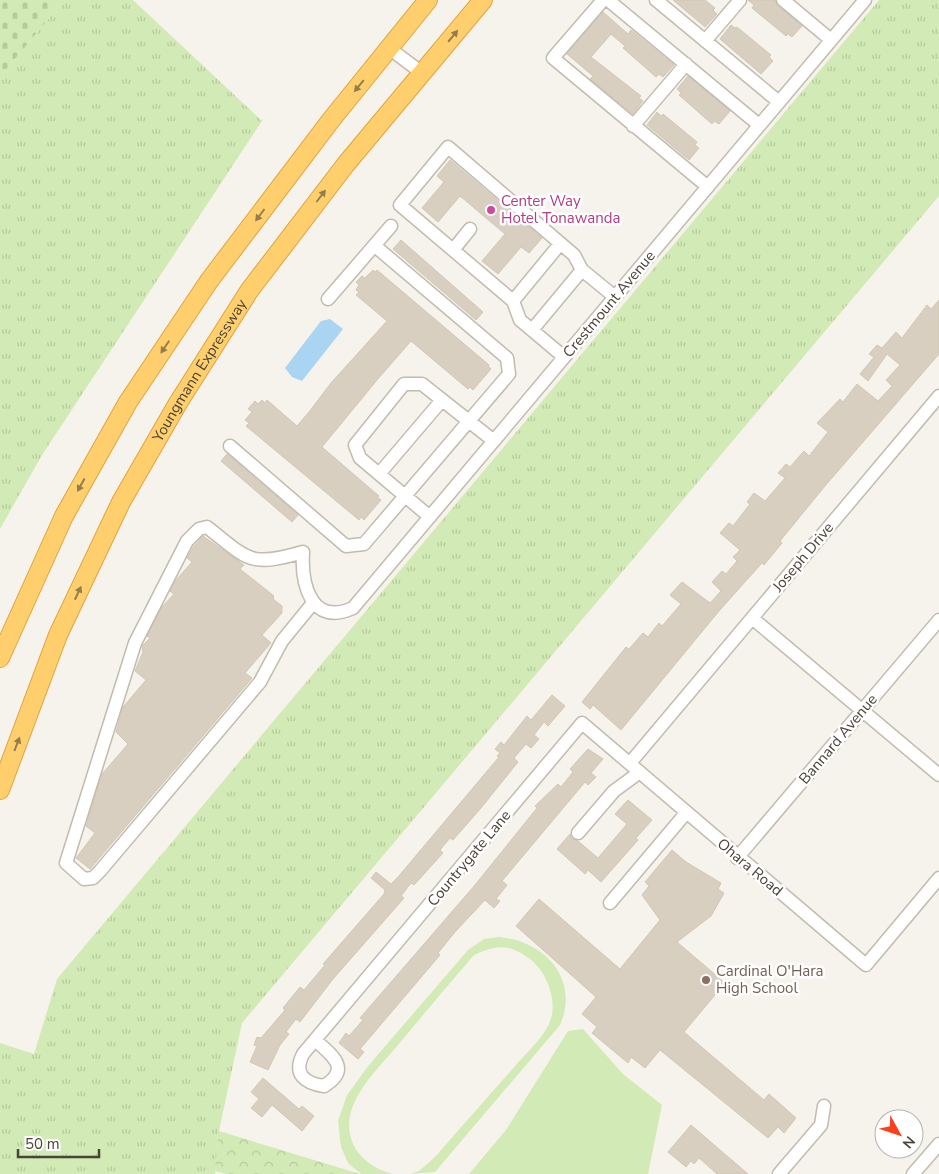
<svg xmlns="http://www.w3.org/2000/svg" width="939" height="1174" font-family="'Nunito Sans',sans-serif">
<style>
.grass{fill:url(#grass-tufts)}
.forest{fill:url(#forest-crowns)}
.cemetery{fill:url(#cemetery-stones)}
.garden{fill:#d2eab5}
.water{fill:#a9d4f2}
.building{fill:#d8cfc1;stroke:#d3c7b4}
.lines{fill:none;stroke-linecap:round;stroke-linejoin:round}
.minor-casing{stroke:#c2bbae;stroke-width:15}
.highway-casing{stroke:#e0a43c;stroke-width:20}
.minor{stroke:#fff;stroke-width:12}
.highway{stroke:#ffcf6e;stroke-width:18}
.oneway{fill:#937c4e}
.hotel-dot{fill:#d1479c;stroke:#fff;stroke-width:2}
.education-dot{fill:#8d6e63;stroke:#fff;stroke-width:2}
.labels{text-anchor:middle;stroke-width:5;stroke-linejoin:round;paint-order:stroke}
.hotel-label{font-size:15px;fill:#b23c85;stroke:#fff;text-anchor:start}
.street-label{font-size:15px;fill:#4b4439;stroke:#fff}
.education-label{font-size:15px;fill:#785e54;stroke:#fff;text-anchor:start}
</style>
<defs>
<pattern id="grass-tufts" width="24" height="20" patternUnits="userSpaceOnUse" patternTransform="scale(1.25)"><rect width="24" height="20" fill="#d2eab5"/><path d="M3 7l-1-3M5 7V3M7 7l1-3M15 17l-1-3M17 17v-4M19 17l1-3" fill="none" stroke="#b6ca9c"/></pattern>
<pattern id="forest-crowns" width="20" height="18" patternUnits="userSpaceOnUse" patternTransform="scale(1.25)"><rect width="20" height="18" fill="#d2eab5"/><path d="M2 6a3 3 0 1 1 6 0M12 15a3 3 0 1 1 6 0" fill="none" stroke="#b6ca9c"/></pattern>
<pattern id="cemetery-stones" width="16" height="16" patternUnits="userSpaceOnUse" patternTransform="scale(1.25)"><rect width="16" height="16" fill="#d2eab5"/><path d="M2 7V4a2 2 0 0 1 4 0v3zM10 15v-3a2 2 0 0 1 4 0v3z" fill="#b6ca9c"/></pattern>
</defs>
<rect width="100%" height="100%" fill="#f6f3ec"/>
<path class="grass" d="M64 0H133L262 121 42 455 0 529V77Z
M879 0H939V196L242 1023 219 1131 215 1174H0V1043L34 1054 57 979Z"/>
<path class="forest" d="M219 1131 360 1174H226L215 1171Z"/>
<path class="cemetery" d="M0 0H64L0 77Z"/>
<path class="garden" d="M499 937C545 941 580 979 560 1025L435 1172 410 1174 419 1171 435 1157C462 1126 489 1096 516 1065 527 1052 542 1039 549 1024 559 1002 547 972 530 959 509 943 496 945 474 955 448 985 423 1015 398 1045 382 1064 362 1083 353 1106 340 1139 361 1166 393 1174H361L348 1163 341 1147 338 1121 347 1095 369 1065 468 950 484 939Z
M583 1029 623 1074 662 1105 648 1174H469L506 1130 568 1031Z"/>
<path class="water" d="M330 319 343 329 302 381 292 377 285 368 321 321Z"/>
<path class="building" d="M673 0H705L715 8 713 10 717 14 705 27Z
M748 0H775L778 6 802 26 792 37 788 34 786 36 752 8 754 5Z
M603 12 628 34 631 30 674 65 663 77 659 74 656 77 623 48 625 46 611 34 591 57 641 96 639 98 643 101 633 114 590 79 593 76 567 54Z
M731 25 735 28 737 27 771 55 769 57 773 61 761 74 720 39Z
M688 76 730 111 719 124 714 121 712 124 679 95 681 93 677 89Z
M657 112 661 116 663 114 697 142 695 145 699 148 689 160 647 125Z
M450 160 542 238 529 253 521 247 498 274 482 261 505 234 460 196 438 222 422 208 444 182 437 176Z
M401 240 483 312 476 320 393 249Z
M373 270 375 272 377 270 489 365 488 366 491 369 473 390 470 387 468 389 411 341 377 380 322 447 379 496 377 497 381 500 364 520 361 517 359 520 246 426 249 423 245 420 252 412 248 409 255 401 258 404 262 400 265 403 267 400 297 426 309 412 331 383 387 321 356 295 359 292 356 290 359 285 356 282 362 276 365 278Z
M939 300V354L825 486 780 541 782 543 764 565 762 563 719 611 621 730 593 705 590 709 582 702 626 647 629 649 643 633 648 637 659 623 662 626 681 604 670 595 682 582 710 603 721 591 712 582 722 571 726 574 737 561 733 557 740 550 720 533 729 523 733 526 750 504 747 502 754 493 765 501 785 478 778 473 786 464 790 467 804 451 809 456 828 432 817 423 840 399 843 402 857 384 878 401 892 386 886 380 900 365 887 354 868 381 860 374 874 357 869 354 877 345 882 348 896 332 902 338 927 305 931 309Z
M227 454 298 515 292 522 221 461Z
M203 536 244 565 240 569 274 596 273 599 282 606V613L262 635 271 643 245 673 252 678 90 869 76 858 95 833 86 826 102 774 128 744 116 732 123 707 146 680 135 671 143 652 142 646 150 638 147 636 162 607 174 594 170 591 176 580 192 562 187 558 194 546Z
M552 695 565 706 548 726 544 722 534 735 539 739 531 748 526 744 514 758 518 762 481 808 453 840 450 838 440 850 443 853 414 885 411 883 401 896 404 898 333 979 300 1022 296 1019 286 1032 289 1034 280 1045 268 1070 250 1062 257 1046 254 1045 257 1037 261 1038 285 1010 283 1008 300 987 304 990 325 965 323 964 384 894 385 890 371 878 376 872 391 884 398 877 499 757 497 756 500 753 495 749 501 742 504 745 527 716 531 720Z
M588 749 603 759 591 773 596 777 588 785 585 782 502 881 507 885 496 899 500 901 494 908 485 900 455 932 438 953 440 955 360 1049 364 1052 358 1059 339 1043 346 1033 349 1036 363 1020 360 1018 475 885 537 808 535 806 558 784 561 787 573 772 570 769Z
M628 800 652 820 636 838 638 840 601 882 588 870 585 874 557 849 570 834 572 839 578 841 598 858 627 824 615 814Z
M672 850 686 862 721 883 718 889 724 893 711 916 677 942 725 983 684 1032 764 1100 769 1094 796 1118 784 1133 778 1127 768 1138 660 1050 645 1068 631 1057 628 1063 592 1033 597 1027 582 1014 596 997 516 926 539 899 620 969 660 920 642 895 649 886 645 882Z
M263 1078 299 1109 302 1106 314 1116 302 1131 272 1105 262 1117 251 1108 259 1099 251 1092Z
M691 1125 748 1174H717L699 1158 694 1164 691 1161 686 1167 668 1152Z"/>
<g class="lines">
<g class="minor-casing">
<path id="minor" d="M603 0 553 58 708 187
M608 0 759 125
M656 0 779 102
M783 0 831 40
M705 41 740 0
M389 48 422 73
M633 126 686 64
M453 250 470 229
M328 299 391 226
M513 301 560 244
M532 330 582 270
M564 357 520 320 513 301 400 205 448 147 574 255 582 270 615 297
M230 446 346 546 364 544 509 374 507 358 375 246
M379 474 442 400
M430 517 360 458 355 445 404 384H422L494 441
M313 603 282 641 260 682 100 871 93 878 84 879 66 863 135 643 187 541 199 529 207 527C248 559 249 568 303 552 301 584 311 627 353 608L865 0
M752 618 939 775
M630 763 939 396
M578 833 614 791 640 772
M737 858 939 620
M610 903 686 813
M315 1040C332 1055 352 1069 324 1086 304 1083 293 1074 303 1054L582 723 866 965 939 878
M779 1174 821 1125 824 1106
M913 1174 939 1144"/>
</g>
<g class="highway-casing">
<g id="highway">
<path d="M0 658 64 516 128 402 209 281 331 120 428 0"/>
<path id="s1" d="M0 790 58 635 121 502 178 403 249 291 346 164 483 0"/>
</g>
</g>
<use href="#minor" class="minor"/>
<use href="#highway" class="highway"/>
</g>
<defs><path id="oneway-solid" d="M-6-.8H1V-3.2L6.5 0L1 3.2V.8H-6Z" transform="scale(1.25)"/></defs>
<g class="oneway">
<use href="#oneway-solid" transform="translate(453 36) rotate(-50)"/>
<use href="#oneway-solid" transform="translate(359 86) rotate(129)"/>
<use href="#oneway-solid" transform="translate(321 196) rotate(-53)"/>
<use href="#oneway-solid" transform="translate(260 215) rotate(127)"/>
<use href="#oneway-solid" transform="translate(165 347) rotate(124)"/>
<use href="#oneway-solid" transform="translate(81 485) rotate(119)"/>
<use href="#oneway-solid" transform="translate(78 593) rotate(-65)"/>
<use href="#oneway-solid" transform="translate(17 744) rotate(-69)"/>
</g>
<circle class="hotel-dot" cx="491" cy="210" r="5"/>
<circle class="education-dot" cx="706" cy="980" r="5"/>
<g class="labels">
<g class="hotel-label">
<text x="501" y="206">Center Way<tspan x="501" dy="17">Hotel Tonawanda</tspan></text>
</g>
<g class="street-label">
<text transform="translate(609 304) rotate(-50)" y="5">Crestmount Avenue</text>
<text dy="5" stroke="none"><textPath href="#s1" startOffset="466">Youngmann Expressway</textPath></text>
<text transform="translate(803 557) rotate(-50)" y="5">Joseph Drive</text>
<text transform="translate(838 739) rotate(-50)" y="5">Bannard Avenue</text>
<text transform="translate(469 858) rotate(-50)" y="5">Countrygate Lane</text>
<text transform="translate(750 867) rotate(40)" y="5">Ohara Road</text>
</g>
<g class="education-label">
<text x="716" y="976">Cardinal O'Hara<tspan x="716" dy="17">High School</tspan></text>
</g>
</g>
<g transform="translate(899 1134) rotate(130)"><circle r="24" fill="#ffffff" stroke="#b7b4b0"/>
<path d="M0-4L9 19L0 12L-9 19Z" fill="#fc3f1d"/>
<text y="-8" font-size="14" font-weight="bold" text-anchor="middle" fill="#4b4439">N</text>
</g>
<path d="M18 1149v8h81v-8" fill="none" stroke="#4b4439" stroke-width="2.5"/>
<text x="25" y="1149" font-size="15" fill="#4b4439" stroke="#ffffff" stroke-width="4" paint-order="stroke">50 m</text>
</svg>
